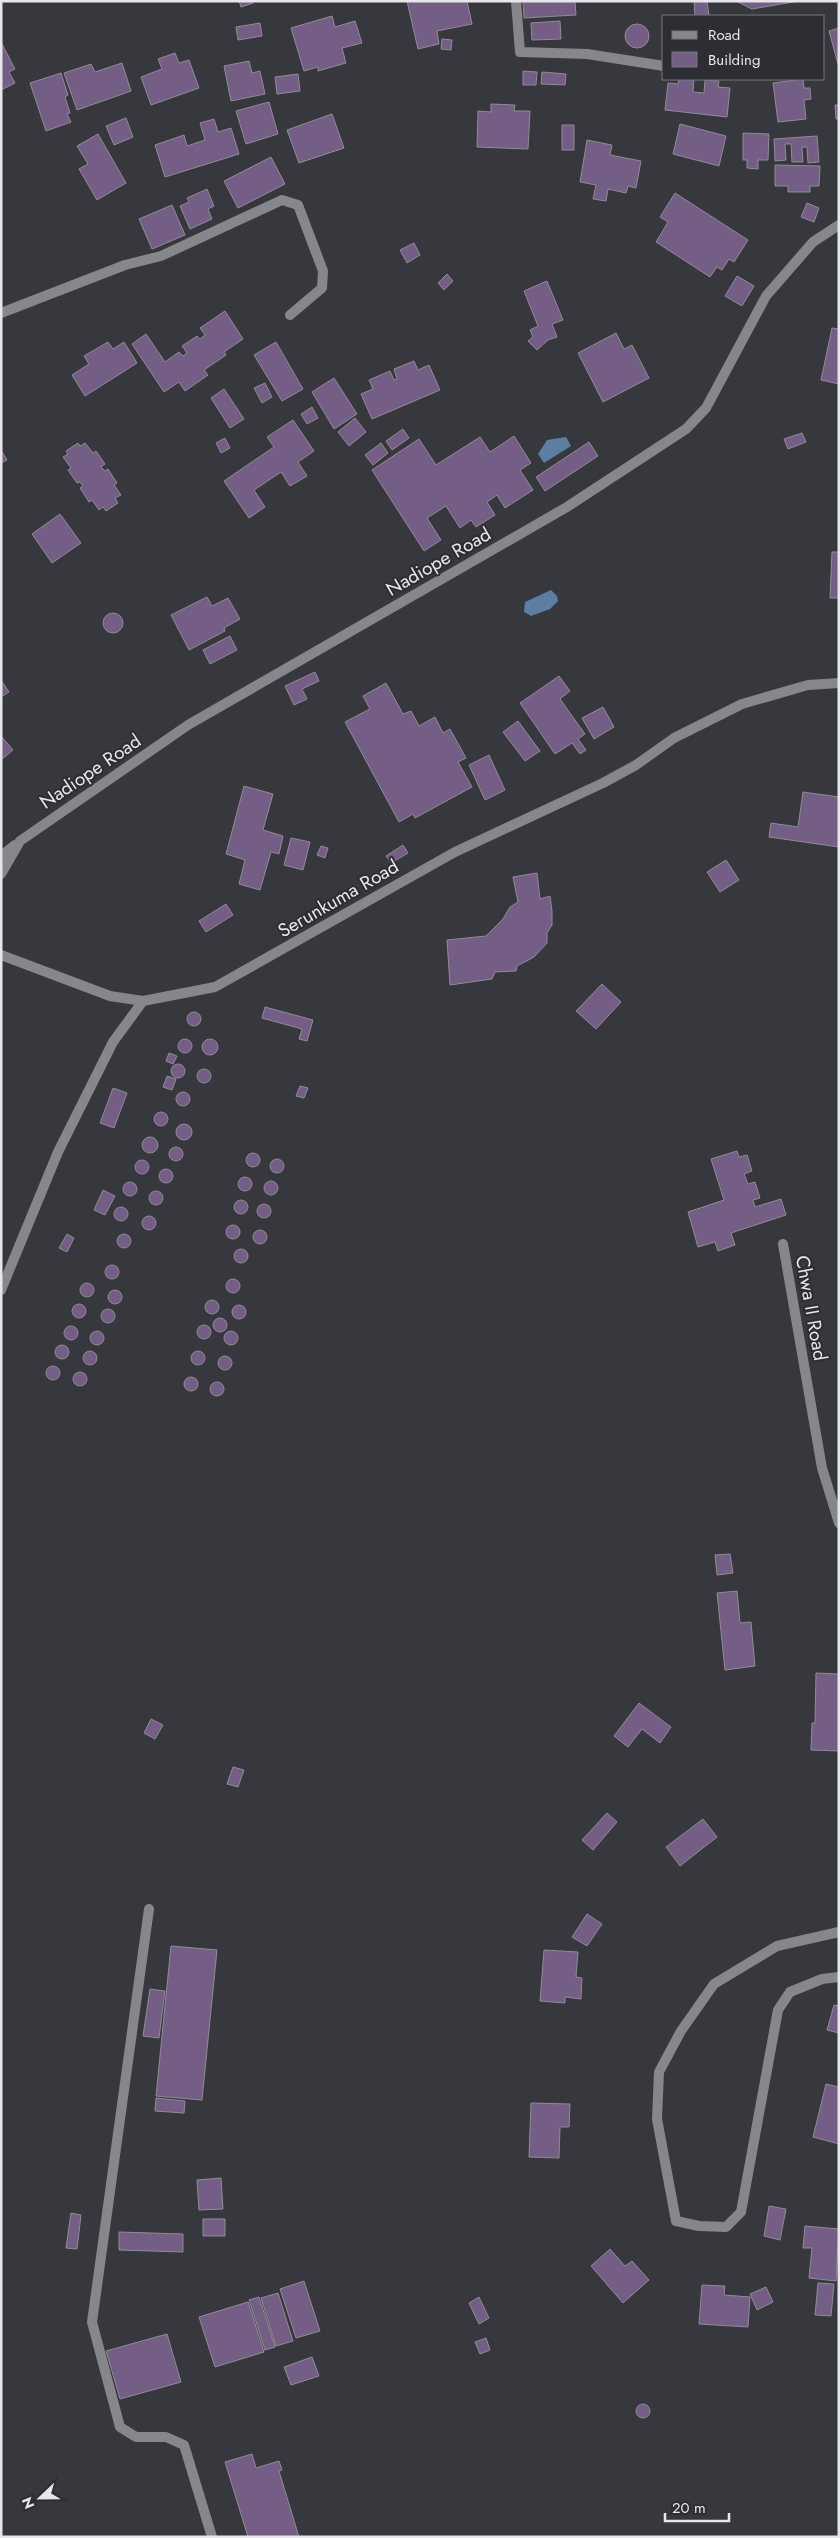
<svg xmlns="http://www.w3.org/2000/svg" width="840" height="2538" font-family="Jost,sans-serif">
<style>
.water{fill:#5c7ea1}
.building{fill:#745e86;stroke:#908c94}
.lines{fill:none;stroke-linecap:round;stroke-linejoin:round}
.lane{stroke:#86878b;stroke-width:10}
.street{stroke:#86878b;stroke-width:10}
.labels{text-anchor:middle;stroke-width:4;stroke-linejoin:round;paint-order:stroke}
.street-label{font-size:19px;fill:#e6e6eb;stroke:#2d2d34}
</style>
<rect width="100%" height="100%" fill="#37373e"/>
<path class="water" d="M566 437 571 446 544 463 538 454 547 440Z
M551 590 557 596 558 601 550 609 531 616 524 612 525 602Z"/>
<path class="building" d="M239 1H253V3L241 7Z
M407 1H467L472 24 437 31 439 44 418 49Z
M523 1H575L576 15 524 18Z
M694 1H707L709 16H695Z
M736 1H799L752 9Z
M332 16 335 27 355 21 362 43 342 48 346 63 318 71V67L304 71 291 28Z
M560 21 561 39 532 40 531 23Z
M260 23 262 36 238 40 236 27Z
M625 36a12 12 0 1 1 24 0a12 12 0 1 1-24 0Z
M839 28V64H838L829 31Z
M442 39 452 40 451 50 441 49Z
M1 42 15 69 9 72 15 83 1 90Z
M175 53 179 63 189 60 199 88 151 105 141 77 162 69 158 59Z
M249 61 252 73 260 71 265 94 231 101 224 66Z
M122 63 131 91 77 110 64 73 91 64 95 72Z
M523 71 537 72 536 85H523Z
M542 72 566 74 565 85 541 84Z
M61 73 68 95 65 97 70 113 67 114 71 122 46 131 30 83Z
M298 74 300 91 277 94 275 77Z
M679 79H694L693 92 704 93 705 80 719 81 718 87 730 88 727 117 665 110 668 83 678 84Z
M803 79 804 88H810L811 99 804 100 806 119 778 122 773 83Z
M269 102 278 134 246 144 236 111Z
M491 104 515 105 514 111H530L528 149 477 147 478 111 491 112Z
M835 105H839V119H836Z
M332 114 344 148 299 163 287 130Z
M126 118 133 137 114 145 106 126Z
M214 119 218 132 231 128 239 154 165 177 155 145 184 135 187 146 205 140 200 123Z
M680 124 726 136 719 166 673 154Z
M562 125H574V150H562Z
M743 133 769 134 768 160H758V169L747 168V160H743Z
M98 134 126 183 97 200 79 169 88 164 77 146Z
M817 136 819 162 808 163 807 147H802L803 162H792L791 144H785L786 160 775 161 774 139Z
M587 140 612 145 610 155 641 161 636 188 628 186 626 193 608 189 606 201 593 199 596 185 580 182Z
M271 157 285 184 238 208 224 181Z
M775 165 820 166 819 186H810V192H788V186H775Z
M207 189 214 206 208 209 212 219 190 229 180 206 189 202 187 198Z
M675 193 748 240 734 262 729 259 722 270 717 267 710 277 656 242 668 222 660 217Z
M807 203 819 208 814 222 801 217Z
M172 205 185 235 152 249 139 219Z
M414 243 420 255 407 263 400 250Z
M447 274 453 281 444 290 438 283Z
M737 276 754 286 742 306 725 296Z
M547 281 563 320 552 324 557 337 548 340 537 350 528 341 533 337 530 330 538 326 524 291Z
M225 311 243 339 224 352 226 355 204 370 208 375 185 391 179 382 164 392 132 344 146 334 165 362 179 352 183 356 187 353 182 346 197 336 200 339 205 335 200 328Z
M832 328 839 329V384L821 380Z
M616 333 624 349 632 345 649 378 603 402 578 353Z
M108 342 113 349 124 342 137 363 85 396 72 375 89 364 84 356Z
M276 342 303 389 282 401 254 355Z
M414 361 418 370 429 365 440 390 372 419 361 394 373 389 369 380 390 371 394 380 397 379 394 369Z
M334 378 357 414 334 429 312 392Z
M265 383 272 397 262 403 254 388Z
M224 389 244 419 230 428 211 398Z
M312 407 318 418 307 424 301 414Z
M355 418 366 432 349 446 338 432Z
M293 420 314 451 298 462 307 476 290 486 281 472 254 490 265 507 249 518 224 481 274 447 267 437Z
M403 429 409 438 392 450 386 441Z
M802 433 806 442 788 449 784 439Z
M514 436 531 463 520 470 533 490 505 508 497 495 487 502 495 515 476 527 471 520 460 528 446 506 427 518 441 540 424 551 372 470 419 439 436 465 480 437 490 452Z
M225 438 230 448 221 453 216 443Z
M589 442 598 456 545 491 536 477Z
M78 443 80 446 85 443 93 453 96 451 105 464 101 467 105 471 108 469 117 483 114 485 121 495 115 498 118 503 106 511 103 507 99 510 92 500 89 502 80 488 83 486 80 482 77 483 68 470 71 468 63 457 68 454 66 451Z
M381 443 388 453 373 465 365 455Z
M1 450 7 460 1 463Z
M60 514 81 543 52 563 32 534Z
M832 552H839V598H830Z
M207 597 212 606 228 598 240 619 224 628 225 631 189 650 171 615Z
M103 623a10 10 0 1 1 20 0a10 10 0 1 1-20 0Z
M230 636 237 650 210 664 203 650Z
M315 672 319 681 302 689 307 699 294 705 285 686Z
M559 676 570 691 560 699 585 734 578 739 586 750 580 754 572 743 555 754 520 703Z
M1 680 9 692 1 697Z
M386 683 403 714 411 711 419 726 435 717 443 733 450 729 466 758 458 762 472 787 415 818 413 814 399 822 345 722 370 709 363 696Z
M603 707 614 727 594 739 582 718Z
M518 721 540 751 525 761 503 732Z
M1 736 13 750 1 760Z
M489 755 505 790 485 800 469 765Z
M244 786 273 794 263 830 283 836 279 854 271 852 260 890 239 884 245 860 226 854Z
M803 792 839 797V847L769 837 771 823 798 827Z
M291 838 310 842 303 870 284 865Z
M403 845 408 853 391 863 386 856Z
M321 846 328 848 325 858 317 855Z
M726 860 739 880 720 892 707 872Z
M537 873 540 899 550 896 552 911V925L547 933V943L534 957 517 966 516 971 495 972 492 979 450 985 447 940 486 936 503 919 510 907 518 902 513 877Z
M226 904 233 915 206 932 199 921Z
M602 984 621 1002 596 1029 576 1011Z
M265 1007 313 1020 307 1041 299 1039 302 1029 262 1018Z
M187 1019a7 7 0 1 1 14 0a7 7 0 1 1-14 0Z
M178 1046a7 7 0 1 1 14 0a7 7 0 1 1-14 0Z
M202 1047a8 8 0 1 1 16 0a8 8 0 1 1-16 0Z
M169 1053 177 1056 173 1064 166 1061Z
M171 1071a7 7 0 1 1 14 0a7 7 0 1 1-14 0Z
M197 1076a7 7 0 1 1 14 0a7 7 0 1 1-14 0Z
M167 1076 176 1079 172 1090 163 1087Z
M300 1086 308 1088 304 1098 296 1096Z
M113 1088 127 1093 114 1128 100 1123Z
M176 1099a7 7 0 1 1 14 0a7 7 0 1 1-14 0Z
M154 1119a7 7 0 1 1 14 0a7 7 0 1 1-14 0Z
M176 1132a8 8 0 1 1 16 0a8 8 0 1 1-16 0Z
M142 1145a8 8 0 1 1 16 0a8 8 0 1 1-16 0Z
M169 1154a7 7 0 1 1 14 0a7 7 0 1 1-14 0Z
M737 1151 739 1157 747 1155 752 1171 744 1174 748 1184 755 1182 760 1198 753 1200 755 1207 781 1199 786 1215 731 1233 735 1245 718 1251 715 1242 698 1247 688 1212 724 1200 711 1159Z
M246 1160a7 7 0 1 1 14 0a7 7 0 1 1-14 0Z
M270 1166a7 7 0 1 1 14 0a7 7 0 1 1-14 0Z
M135 1167a7 7 0 1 1 14 0a7 7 0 1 1-14 0Z
M159 1176a7 7 0 1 1 14 0a7 7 0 1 1-14 0Z
M238 1184a7 7 0 1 1 14 0a7 7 0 1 1-14 0Z
M264 1188a7 7 0 1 1 14 0a7 7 0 1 1-14 0Z
M123 1189a7 7 0 1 1 14 0a7 7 0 1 1-14 0Z
M103 1190 115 1196 105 1215 94 1210Z
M149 1198a7 7 0 1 1 14 0a7 7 0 1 1-14 0Z
M234 1207a7 7 0 1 1 14 0a7 7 0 1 1-14 0Z
M257 1211a7 7 0 1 1 14 0a7 7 0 1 1-14 0Z
M114 1214a7 7 0 1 1 14 0a7 7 0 1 1-14 0Z
M142 1223a7 7 0 1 1 14 0a7 7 0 1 1-14 0Z
M226 1232a7 7 0 1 1 14 0a7 7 0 1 1-14 0Z
M253 1237a7 7 0 1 1 14 0a7 7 0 1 1-14 0Z
M117 1241a7 7 0 1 1 14 0a7 7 0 1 1-14 0Z
M67 1234 74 1238 67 1252 59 1248Z
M234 1256a7 7 0 1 1 14 0a7 7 0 1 1-14 0Z
M105 1272a7 7 0 1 1 14 0a7 7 0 1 1-14 0Z
M226 1286a7 7 0 1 1 14 0a7 7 0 1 1-14 0Z
M80 1290a7 7 0 1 1 14 0a7 7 0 1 1-14 0Z
M108 1297a7 7 0 1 1 14 0a7 7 0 1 1-14 0Z
M205 1307a7 7 0 1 1 14 0a7 7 0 1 1-14 0Z
M72 1311a7 7 0 1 1 14 0a7 7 0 1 1-14 0Z
M232 1312a7 7 0 1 1 14 0a7 7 0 1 1-14 0Z
M101 1316a7 7 0 1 1 14 0a7 7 0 1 1-14 0Z
M213 1325a7 7 0 1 1 14 0a7 7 0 1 1-14 0Z
M197 1332a7 7 0 1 1 14 0a7 7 0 1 1-14 0Z
M64 1333a7 7 0 1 1 14 0a7 7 0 1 1-14 0Z
M224 1338a7 7 0 1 1 14 0a7 7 0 1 1-14 0Z
M90 1338a7 7 0 1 1 14 0a7 7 0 1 1-14 0Z
M55 1352a7 7 0 1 1 14 0a7 7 0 1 1-14 0Z
M191 1358a7 7 0 1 1 14 0a7 7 0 1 1-14 0Z
M83 1358a7 7 0 1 1 14 0a7 7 0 1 1-14 0Z
M218 1363a7 7 0 1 1 14 0a7 7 0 1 1-14 0Z
M46 1373a7 7 0 1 1 14 0a7 7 0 1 1-14 0Z
M73 1379a7 7 0 1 1 14 0a7 7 0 1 1-14 0Z
M184 1384a7 7 0 1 1 14 0a7 7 0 1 1-14 0Z
M210 1389a7 7 0 1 1 14 0a7 7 0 1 1-14 0Z
M730 1554 733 1573 717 1575 715 1555Z
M737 1591 740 1623 751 1622 755 1666 725 1670 717 1593Z
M816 1673 839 1674V1751L811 1750 812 1723H815Z
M639 1703 671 1727 660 1743 642 1729 628 1747 614 1736Z
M151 1719 163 1725 155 1739 144 1733Z
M233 1767 244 1770 238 1787 227 1784Z
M607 1813 617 1822 593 1850 582 1840Z
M703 1819 717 1837 680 1866 666 1847Z
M587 1914 602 1924 587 1946 572 1937Z
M171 1946 217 1950 202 2100 156 2096Z
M544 1950 578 1952 576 1977 582 1978 581 1999 565 1997V2003L540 2001Z
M150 1989 165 1991 159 2038 143 2036Z
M834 2005 839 2006V2033L827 2030Z
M826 2084 839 2087V2144L813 2137Z
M156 2098 185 2101 184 2113 155 2111Z
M531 2103 570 2104 569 2127H560L559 2158 529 2157Z
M221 2178 223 2209 199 2210 197 2180Z
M769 2206 786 2209 780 2240 764 2236Z
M71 2213 81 2215 77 2249 66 2248Z
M203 2219H225V2236H203Z
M805 2226 839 2229 836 2281 809 2278 812 2248H803Z
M119 2232 183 2234V2252L119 2250Z
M610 2249 625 2266 632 2261 649 2280 623 2303 591 2266Z
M304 2281 320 2331 296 2338 280 2289Z
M818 2283 834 2284 831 2316 815 2315Z
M702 2285 725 2286 724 2295 750 2297 748 2327 699 2324Z
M766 2287 773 2302 757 2310 750 2294Z
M278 2293 293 2341 276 2346 261 2298Z
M259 2297 275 2347 265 2350 249 2300Z
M479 2297 489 2318 479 2324 469 2303Z
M248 2302 264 2352 215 2367 199 2317Z
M167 2334 181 2382 120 2399 106 2351Z
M486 2338 490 2350 480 2354 475 2342Z
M312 2357 319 2376 291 2385 284 2367Z
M636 2411a7 7 0 1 1 14 0a7 7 0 1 1-14 0Z
M252 2454 256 2468 279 2461 282 2470 279 2471 299 2537H248L225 2462Z"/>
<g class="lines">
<path class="lane" d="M149 1909 92 2322 120 2427 136 2437H166L184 2445 212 2537
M839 1932 777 1946 714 1984 681 2031 659 2072 657 2119 676 2221 699 2226 726 2227 741 2212 778 2010 790 1992 822 1979 839 1977"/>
<path class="street" d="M516 1 520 52 587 54 664 66
M1 313 125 265 161 256 282 200 298 205 323 271 322 288 290 315
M1 856 15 845
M1 874 20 841 188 725 567 507 686 429 706 408 766 296 813 242 839 225
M1 955 110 996 143 1001
M783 1244 822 1468 839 1523
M1 1290 58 1152 113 1042 143 1001 215 987 455 852 603 783 636 765 674 738 742 704 808 685 839 683"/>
</g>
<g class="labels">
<g class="street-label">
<text transform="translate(438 561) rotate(-30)" y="7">Nadiope Road</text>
<text transform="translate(90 771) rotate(-34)" y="7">Nadiope Road</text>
<text transform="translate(338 898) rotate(-30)" y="7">Serunkuma Road</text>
<text transform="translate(812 1308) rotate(80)" y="7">Chwa II Road</text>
</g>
</g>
<rect width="840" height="2538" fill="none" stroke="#e6e6eb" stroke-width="5"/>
<rect x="662" y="15" width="162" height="65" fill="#2d2d34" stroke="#77777d"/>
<rect x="672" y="31" width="25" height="8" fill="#86878b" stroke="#77777d"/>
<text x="708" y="40" font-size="15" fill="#e6e6eb">Road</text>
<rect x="672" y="52" width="25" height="15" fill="#745e86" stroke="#77777d"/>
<text x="708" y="65" font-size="15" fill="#e6e6eb">Building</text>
<g transform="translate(40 2498) rotate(248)" stroke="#2d2d34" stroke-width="4" paint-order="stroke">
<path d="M0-4L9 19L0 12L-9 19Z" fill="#e6e6eb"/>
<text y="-8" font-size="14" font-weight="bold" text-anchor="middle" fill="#e6e6eb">N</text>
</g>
<path d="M665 2513v8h64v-8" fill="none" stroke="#e6e6eb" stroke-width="2.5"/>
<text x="672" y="2513" font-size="15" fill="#e6e6eb" stroke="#2d2d34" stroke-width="4" paint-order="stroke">20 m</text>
</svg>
